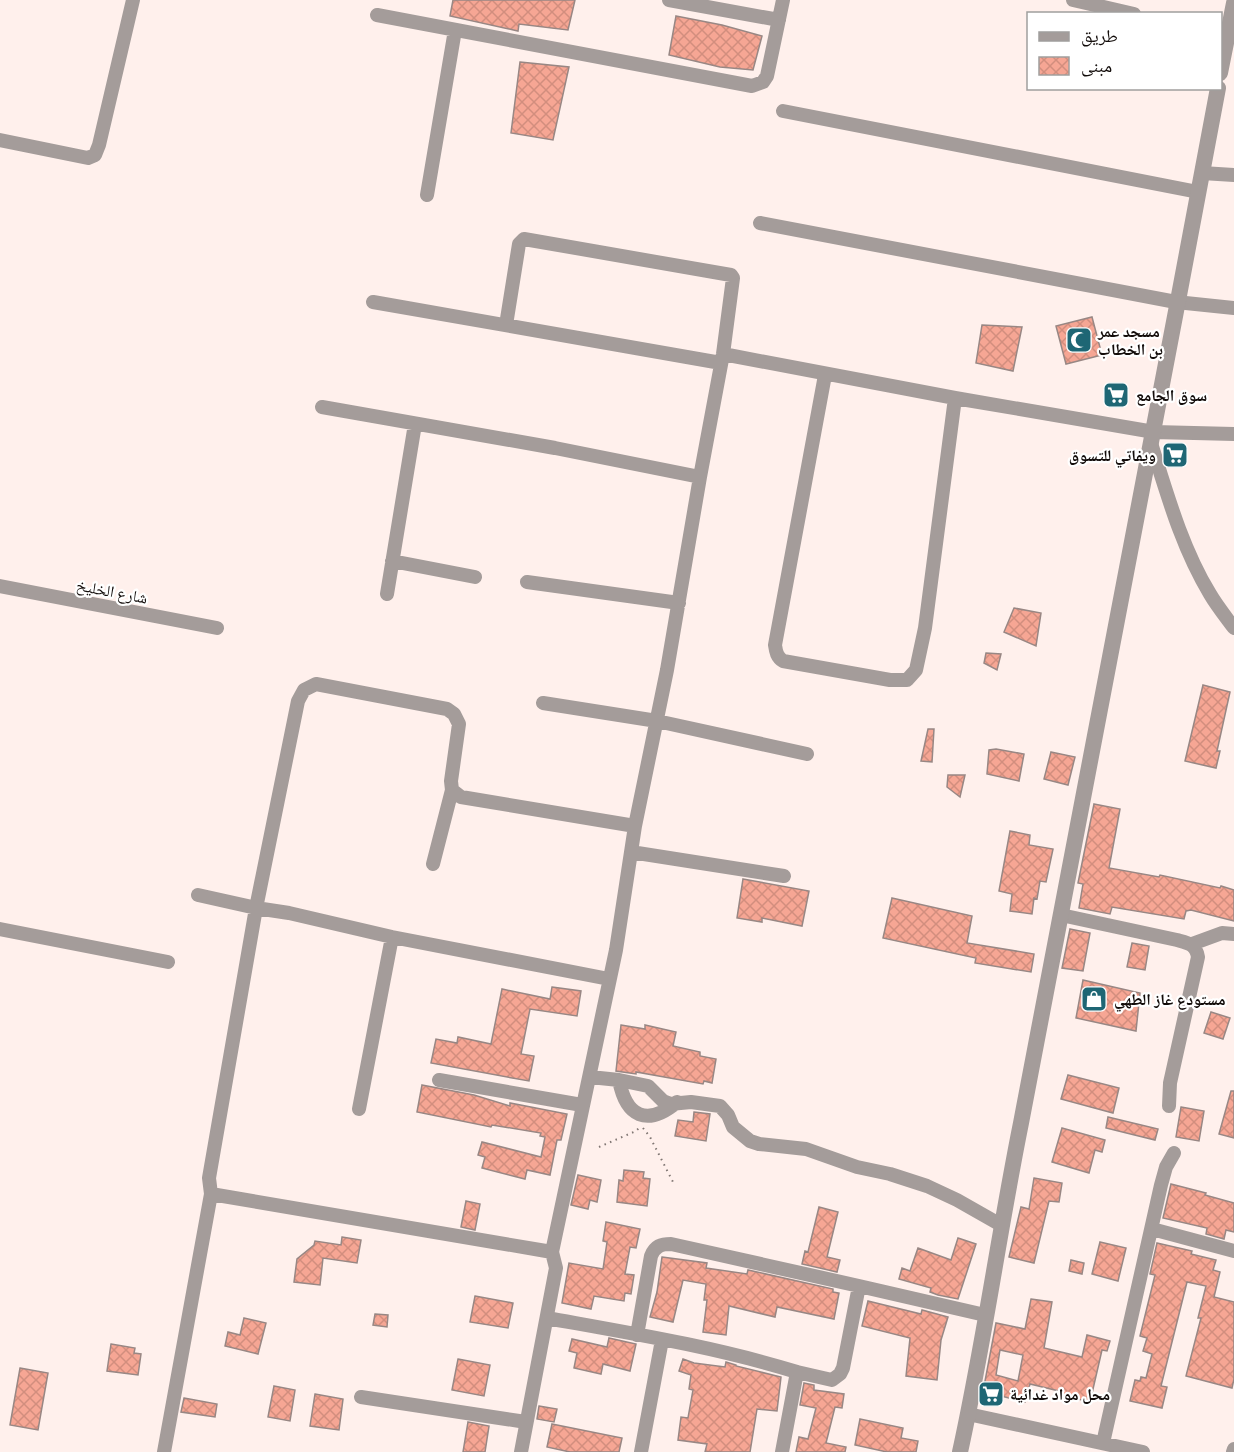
<svg xmlns="http://www.w3.org/2000/svg" width="1234" height="1452" font-family="Georgia,'Noto Naskh Arabic',serif">
<style>
.building{fill:url(#building-cross-hatch);stroke:#988784;stroke-width:1.5;fill-rule:evenodd}
.lines{fill:none;stroke-linecap:round;stroke-linejoin:round}
.path{stroke:#7f7572;stroke-width:2;stroke-dasharray:1.5 4.5;stroke-linecap:butt}
.minor{stroke:#a49c9a;stroke-width:14}
.tertiary{stroke:#a49c9a;stroke-width:16}
.labels{text-anchor:middle;stroke-width:4.5;stroke-linejoin:round;paint-order:stroke}
.poi-label{font-size:16px;font-weight:bold;fill:#120c0a;stroke:#fff;text-anchor:start}
.street-label{font-size:16px;fill:#120c0a;stroke:#fff}
</style>
<defs>
<pattern id="building-cross-hatch" width="8" height="8" patternUnits="userSpaceOnUse" patternTransform="scale(1.5)"><rect width="8" height="8" fill="#f6a694"/><path d="M0 0l8 8M0 8l8-8" fill="none" stroke="#d28e7e"/></pattern>
</defs>
<rect width="100%" height="100%" fill="#fff0ec"/>
<path class="building" d="M453 0H575L568 30 519 24 518 31 450 16Z
M676 16 722 25 762 36 753 70 720 67 669 55Z
M520 62 569 67 553 140 511 133Z
M1092 317 1102 355 1066 364 1056 326Z
M982 325 1022 327 1013 371 976 363Z
M1014 608 1041 613 1036 646 1004 632Z
M986 653 1001 654 997 670 984 663Z
M1203 685 1230 692 1217 751H1220L1216 768 1185 761Z
M928 729H934L932 762 921 761Z
M996 749 1024 754 1019 781 987 774 989 750Z
M1051 752 1075 757 1068 785 1044 779Z
M948 775H965L960 797 947 787Z
M1094 804 1120 809 1109 868 1159 877 1160 875 1220 888 1221 886 1234 890V921L1191 910 1186 911 1184 919 1112 907 1110 914 1079 908 1083 884 1078 883Z
M1010 831 1030 835 1029 845 1053 849 1046 882 1040 881 1037 899 1034 898 1032 914 1010 911 1012 894 999 891Z
M743 879 809 891 802 926 762 918V922L737 918Z
M892 898 972 916 967 943 1034 954 1031 972 975 963 976 958 883 938Z
M1070 929 1090 933 1083 971 1062 968Z
M1132 943 1149 946 1145 970 1127 967Z
M1083 980 1140 993 1136 1031 1076 1018Z
M552 987 581 991 577 1016 530 1009 521 1054 534 1056 529 1081 431 1063 436 1039 457 1043 458 1037 491 1044 502 989 550 999Z
M1211 1012 1230 1018 1223 1039 1204 1033Z
M621 1025 645 1029V1025L676 1032 673 1046 700 1052V1056L716 1059 712 1083 704 1081 703 1084 636 1072V1074L616 1071Z
M1068 1075 1119 1088 1113 1113 1061 1099Z
M422 1085 474 1095 510 1106V1103L567 1114 561 1140H557L550 1175 527 1170 525 1179 482 1168 485 1157 478 1155 482 1142 541 1157 545 1137 540 1136 541 1133 492 1125 491 1127 417 1112Z
M1231 1091H1234V1138L1219 1134Z
M1181 1107 1204 1111 1199 1141 1176 1137Z
M694 1112 710 1114 706 1141 675 1136 678 1120 693 1122Z
M1108 1117 1158 1129 1155 1140 1106 1128Z
M1062 1128 1105 1140 1102 1152 1095 1150 1089 1173 1052 1162Z
M624 1170 644 1172 643 1178 650 1179 647 1206 617 1202 619 1180 623 1181Z
M578 1175 601 1180 597 1202 590 1200 588 1209 571 1205Z
M1034 1178 1062 1183 1059 1202 1049 1201 1034 1263 1009 1257 1021 1207 1029 1209Z
M1171 1184 1206 1193 1205 1195 1234 1203V1232L1226 1230 1224 1239 1206 1234 1207 1228 1163 1218Z
M466 1201 480 1204 475 1230 461 1227Z
M819 1207 838 1212 827 1257 840 1260 837 1272 802 1264 805 1251 808 1252Z
M606 1222 640 1229 636 1248 630 1247 625 1274 634 1275 631 1294 625 1293 624 1301 594 1296 591 1309 562 1303 569 1263 603 1269 607 1242 603 1241Z
M342 1237 361 1240 357 1263 323 1258 320 1285 294 1282 297 1259 314 1245 315 1241 341 1245Z
M958 1238 976 1244 958 1299 938 1295 930 1292 931 1288 899 1279 902 1268 910 1271 918 1248 951 1260Z
M1100 1242 1126 1248 1118 1281 1092 1274Z
M1157 1243 1192 1251 1191 1254 1216 1260 1213 1270 1220 1272 1214 1297 1234 1302V1379L1232 1388 1186 1376 1201 1318H1198L1206 1286 1187 1282 1161 1386 1167 1387 1162 1408 1130 1401 1135 1380 1140 1381 1141 1377 1146 1378 1152 1354 1143 1351 1147 1338 1140 1336 1155 1275 1150 1274Z
M662 1257 707 1263 706 1268 747 1274 748 1270 833 1289V1292L839 1293 834 1319 777 1307 775 1317 729 1306 726 1335 703 1332 707 1300H704L706 1284 683 1280 673 1322 650 1317 657 1292Z
M1071 1260 1084 1263 1082 1274 1069 1271Z
M475 1296 513 1303 508 1328 470 1322Z
M1031 1299 1052 1302 1044 1348 1082 1357 1087 1335 1110 1341 1107 1351 1102 1350 1090 1402 1062 1395 1063 1392 1030 1384 1025 1402 993 1394 992 1399 982 1397 996 1323 1025 1329ZM1000 1350 1023 1355 1018 1381 996 1375Z
M868 1301 921 1314 922 1310 948 1317 941 1340 937 1380 906 1376 910 1338 862 1326Z
M375 1314 388 1315 387 1327 373 1325Z
M244 1318 266 1323 258 1354 225 1346 228 1332 240 1335Z
M609 1338 636 1344 630 1371 603 1364 601 1374 574 1368 577 1353 569 1351 572 1339 607 1347Z
M111 1344 135 1348 134 1353 141 1354 138 1375 107 1371Z
M458 1359 490 1365 484 1396 452 1390Z
M683 1359 694 1363 725 1367 726 1362 736 1365V1366L781 1377 777 1411 757 1409 750 1452H705L707 1444 678 1440 681 1417 688 1418 693 1390 689 1389 691 1375 679 1371Z
M20 1368 48 1373 38 1430 10 1425Z
M804 1383 814 1385V1390L844 1394 842 1408 835 1407 826 1443 846 1447 845 1452H796L799 1437 808 1439 816 1408 800 1405Z
M274 1386 295 1390 290 1421 268 1417Z
M315 1394 343 1399 339 1430 310 1426Z
M184 1398 217 1404 215 1417 181 1412Z
M539 1406 557 1409 554 1422 537 1419Z
M860 1419 903 1428 901 1438 918 1441 916 1452H887L855 1445Z
M468 1422 489 1426 485 1452H463Z
M552 1424 622 1438 619 1452H570L547 1447Z"/>
<g class="lines">
<path class="path" d="M643 1128 650 1137 673 1182
M599 1147 636 1131 640 1127"/>
<path class="minor" d="M669 0 779 20
M1073 0 1134 14
M377 15 752 86 763 82 767 76 783 0
M783 111 1198 192
M0 140 88 158 95 155 99 145 133 0
M1202 173 1234 175
M427 195 455 30
M760 223 1176 302 1234 308
M373 302 721 363
M506 325 519 244 524 239 731 275 733 278 723 354 700 477 667 670 635 826 616 950 552 1252 556 1268 521 1452
M723 354 955 398 1154 432 1234 434
M825 375 775 645C776 652 777 657 783 661L890 680H907L916 670 925 628 955 398
M322 407 555 448 700 477
M1151 443C1167 494 1182 548 1210 594 1217 606 1226 617 1234 628
M392 561 475 577
M527 582 679 603
M0 586 217 628
M387 594 415 424
M543 703 657 721 807 754
M631 852 784 876
M433 864 452 790
M198 895 256 908 209 1178 211 1194 552 1252
M1061 915 1177 940C1188 943 1196 944 1198 957L1170 1083 1169 1106
M0 929 168 962
M1192 944 1222 933 1234 934
M609 979 392 937 289 913 256 908 298 701 304 690 316 684 447 709 454 714 459 724 451 781 452 790 461 797 635 826
M590 1077 619 1080 648 1086 663 1101 670 1104 691 1102 720 1106 728 1115 733 1127 750 1141 759 1144 806 1149 857 1167 890 1174 927 1186 957 1200 1001 1225
M439 1080 582 1105
M619 1080C626 1117 647 1127 677 1102
M359 1109 392 937
M1152 1229 1234 1251
M859 1286 985 1315
M547 1318C630 1333 716 1347 797 1372L782 1452
M637 1335 651 1256C655 1246 661 1244 671 1244L859 1286 843 1368 840 1374 832 1380 797 1372
M361 1397 526 1422
M968 1414 1143 1452
M1103 1443 1161 1185 1166 1167 1174 1153
M164 1452 211 1194
M641 1452 662 1340
M1233 1452 1234 1449"/>
<path class="tertiary" d="M1220 73 1234 3
M960 1452C984 1343 999 1232 1021 1123 1089 778 1153 433 1218 88"/>
</g>
<defs>
<g id="mosque-square" transform="scale(1.35)"><rect x="-9" y="-9" width="18" height="18" rx="4" fill="#1e6674" stroke="#fff"/><path d="M3.5-4.9A6 6 0 1 0 3.5 4.9A5 5 0 1 1 3.5-4.9Z" fill="#fff"/></g>
<g id="supermarket-square" transform="scale(1.35)"><rect x="-9" y="-9" width="18" height="18" rx="4" fill="#1e6674" stroke="#fff"/><path d="M-6-5.5h2.5l.6 2H6L4.5 2H-2.5L-4.4-4H-6ZM-1.5 3.2a1.3 1.3 0 1 0 .1 0ZM3 3.2a1.3 1.3 0 1 0 .1 0Z" fill="#fff"/></g>
<g id="shop-square" transform="scale(1.35)"><rect x="-9" y="-9" width="18" height="18" rx="4" fill="#1e6674" stroke="#fff"/><path d="M-5-2.5h2.3a2.7 3.5 0 0 1 5.4 0H5L5.5 6h-11ZM-1.5-2.5h3a1.5 2.3 0 0 0-3 0Z" fill="#fff"/></g>
</defs>
<g fill-rule="evenodd">
<use href="#mosque-square" x="1079" y="340"/>
<use href="#supermarket-square" x="1116" y="395"/>
<use href="#supermarket-square" x="1175" y="455"/>
<use href="#shop-square" x="1094" y="999"/>
<use href="#supermarket-square" x="991" y="1394"/>
</g>
<g class="labels">
<g class="poi-label">
<text x="1098" y="337">مسجد عمر<tspan x="1098" dy="18">بن الخطاب</tspan></text>
<text x="1136" y="401">سوق الجامع</text>
<text x="1156" y="461" text-anchor="end">ويفاتي للتسوق</text>
<text x="1114" y="1005">مستودع غاز الطهي</text>
<text x="1010" y="1400">محل مواد غدائية</text>
</g>
<g class="street-label">
<text transform="translate(112 591) rotate(11)" y="6">شارع الخليخ</text>
</g>
</g>
<rect x="1027" y="12" width="195" height="78" fill="#ffffff" stroke="#a09e9d" stroke-width="1.5"/>
<rect x="1039" y="32" width="30" height="9" fill="#a49c9a" stroke="#a09e9d" stroke-width="1.5"/>
<text x="1081" y="42" font-size="18" fill="#120c0a">طريق</text>
<rect x="1039" y="57" width="30" height="18" fill="url(#building-cross-hatch)" stroke="#a09e9d" stroke-width="1.5"/>
<text x="1081" y="72" font-size="18" fill="#120c0a">مبنى</text>
</svg>
